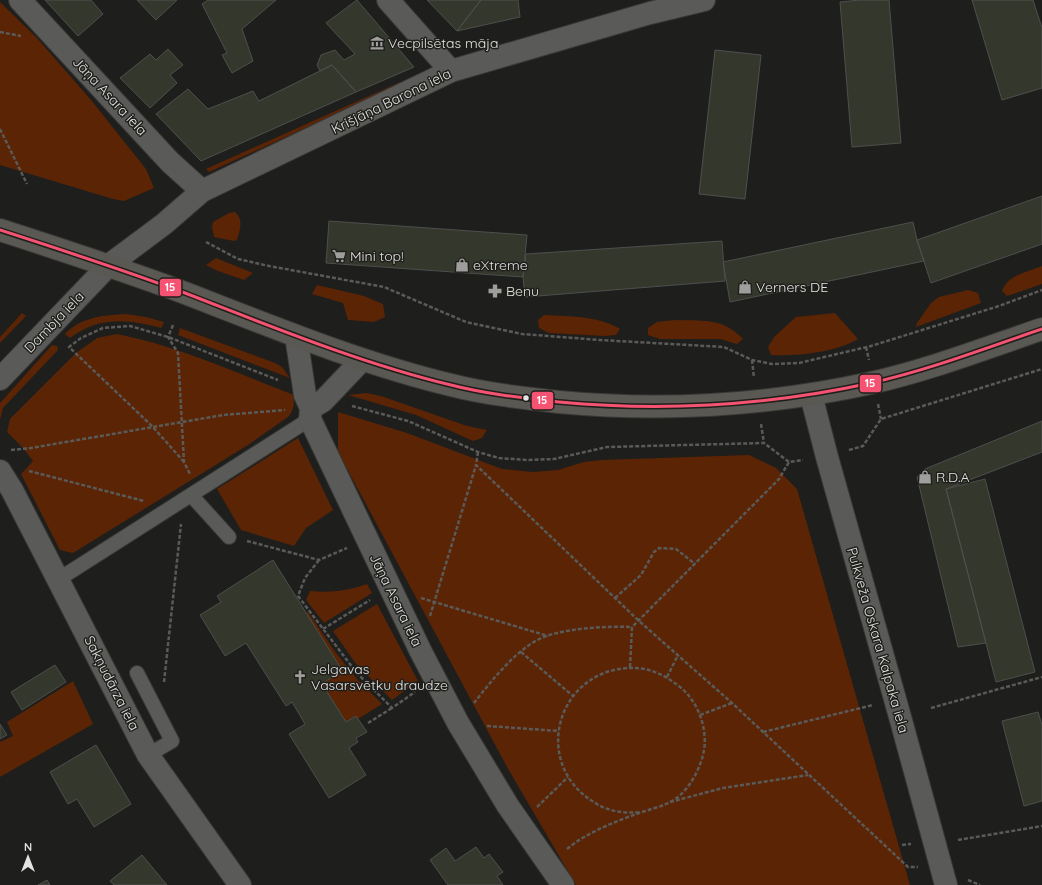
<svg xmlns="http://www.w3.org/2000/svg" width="1042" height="885" font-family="Quicksand,sans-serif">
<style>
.green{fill:#5b2404}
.building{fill:#34382c;stroke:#4e4f4d}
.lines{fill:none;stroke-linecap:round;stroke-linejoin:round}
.lane-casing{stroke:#383836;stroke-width:16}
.street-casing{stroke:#383836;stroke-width:24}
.secondary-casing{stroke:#383836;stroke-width:24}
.primary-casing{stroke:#383836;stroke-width:24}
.path{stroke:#5a5a58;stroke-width:2.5;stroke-dasharray:4 2;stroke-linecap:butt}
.lane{stroke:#5a5a58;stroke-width:14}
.street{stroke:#5a5a58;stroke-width:22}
.secondary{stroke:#5a5a58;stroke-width:22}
.primary{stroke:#5a5853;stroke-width:22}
.bus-1-casing{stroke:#1f1f1c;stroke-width:6}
.bus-1{stroke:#f65372;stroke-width:3}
.bus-dot{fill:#e4e3e1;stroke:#1f1f1c;stroke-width:1.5}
.labels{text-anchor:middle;stroke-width:3;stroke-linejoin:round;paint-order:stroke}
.poi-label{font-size:14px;fill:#e4e3e1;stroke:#1f1f1c;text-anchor:start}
.street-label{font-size:14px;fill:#e4e3e1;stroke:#1f1f1c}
.line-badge{stroke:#1f1f1c;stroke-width:1.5}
.badge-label{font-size:11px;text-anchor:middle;font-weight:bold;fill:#fff}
</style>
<rect width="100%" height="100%" fill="#1e1e1d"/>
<path class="green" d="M0 2 37 38 91 100 146 169 154 188 124 201 113 199 0 165Z
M418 74 420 76 209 172 206 169Z
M235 212C244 220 240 230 237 240L234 241 214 237 212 227 213 222 229 213Z
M216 258 253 273 244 280 218 271 206 265Z
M1042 266V284L1007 296 1002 291C1008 275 1027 272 1042 266Z
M317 285 364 296 383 304 385 317 374 322 348 320 343 303 312 294Z
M968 290 978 293 981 303 916 327 917 323 931 303 939 297Z
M22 313 26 316 0 343V337Z
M835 313 858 339C835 353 797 356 771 355L768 347 774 337 796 317Z
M126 314 146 317 164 322 161 328C128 319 99 316 70 338L65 334C81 317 104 315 126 314Z
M544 315C570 317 597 315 620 329L616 335 604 336 549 333 539 328 538 320Z
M674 320C701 321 723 317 743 339L737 344 720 339H660L648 335V328L657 322Z
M180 328 275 363 282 367 290 378 178 335Z
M117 334C179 346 236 373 294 395 294 404 294 411 288 417L248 445 73 553 60 550 21 474 33 461 23 448 7 432 10 419 76 353 97 338Z
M52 345 57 346 58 350 3 408 0 420V403Z
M366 393 381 396 467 426 487 430 482 438 473 441 416 415 348 395Z
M338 412 407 433 502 469 533 472 558 470 584 462 601 460 749 455 776 468 797 489 910 885H576L507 767 338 452Z
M298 438 333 510 306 528 294 546 241 530 217 489Z
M367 584 372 593 324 623 306 600 310 591C330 593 347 591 367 584Z
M377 604 418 681 392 700 356 664 333 631Z
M308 612 336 653 357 679 382 704 358 719 356 716 346 722 322 684 342 670 306 613Z
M73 681 93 724 0 777V742L13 736 7 722Z"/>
<path class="building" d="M45 0H91L103 14 78 36Z
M137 0H177L156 20Z
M208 0H276L242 29 253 61 232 73 222 55 227 53 202 4Z
M357 0 414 67 356 92 332 65 320 71 317 65 321 55 335 50 344 60 355 54 326 23Z
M427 0H481L457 31Z
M481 0H518L520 17 457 31Z
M860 0H889L901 143 852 147 840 2Z
M972 0H1033L1042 28V88L1002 100Z
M168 49 183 65 170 75 177 83 150 108 120 78 150 54 156 60Z
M715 50 761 55 745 199 699 194Z
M332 65 356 92 201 161 156 114 188 89 208 109 253 91 259 101Z
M1042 196V244L931 283 917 240Z
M329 221 527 235 523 277 326 263Z
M913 222 917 240 924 261 730 302 723 262Z
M722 241 725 281 525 297 523 277 526 254Z
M1042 421V452L946 489 986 643 958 647 917 477 925 469Z
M985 479 1035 672 996 682 946 489Z
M273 560 342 670 322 684 346 722 356 716 367 732 356 738 358 742 349 748 366 775 329 798 289 734 305 724 292 702 286 706 246 643 225 656 200 615 221 602 217 596Z
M55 665 66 682 22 710 11 692Z
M1038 712 1042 725V801L1024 806 1002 721Z
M0 724 7 735 0 739Z
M96 745 131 804 94 827 77 799 68 804 50 772Z
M476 847 484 858 489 854 503 872 497 876 503 885H448L430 860 446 848 455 861Z
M142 855 167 885H114L110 881Z
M47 880 50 885H38Z"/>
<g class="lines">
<g class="lane-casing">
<path id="lane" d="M191 495 229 537
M59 579 310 419
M137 673 172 741 148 755"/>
</g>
<g class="street-casing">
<path id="street" d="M20 0 170 162 202 191
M388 0 451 71
M109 265 164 224 202 191 451 71 650 13 704 0
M296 336 305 395 311 408 310 419 420 650 458 723 508 806 563 885
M311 408 323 401 362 360
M0 471 12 490 148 755 240 885"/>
</g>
<g class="secondary-casing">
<path id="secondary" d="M0 379 109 265
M811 395 827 457 902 724 946 885"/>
</g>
<g class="primary-casing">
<path id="primary" d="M0 230C62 250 124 270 185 293 273 327 360 363 451 385 486 394 523 398 559 402 666 412 766 406 871 383 929 370 986 348 1042 329"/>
</g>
<path class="path" d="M0 32 21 36
M0 129 27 184
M206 242 238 259 269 266 384 287 466 322 522 334 600 340 724 347 752 360 772 364 799 363 871 346 999 306 1042 290
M173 325 168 337 178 353 184 462 190 474
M866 347 869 360
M752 360 754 378
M878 404 881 419
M352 406 408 421 478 452 499 458 528 460 554 459 607 447 764 443 789 462 803 460
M761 424 764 443
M11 450 31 448 223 415 285 410
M849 450 863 446 881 419 1042 369
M478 452 476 465 639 621 732 703 908 867H918
M184 462 153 427 69 347 81 338 103 328 130 326 168 337 278 380
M29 471 144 501
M247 541 319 560 347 548
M319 560 305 578 298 596 356 672 392 708 415 692
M421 598 548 636
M615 598 641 575 654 552 659 548 676 549 695 564
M430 616 476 465
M323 629 370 600
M521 652 573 696
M630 667 632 627 779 479 789 462
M667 677 678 655
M164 682 181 524
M474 703C492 680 520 644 549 635 573 628 607 626 632 627
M931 708 1042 677
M700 715 732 703
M368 723 392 708
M487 726 559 731
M763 732 873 705
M670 802 723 788 808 775
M537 807 568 777
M958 840 1042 826
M902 845 911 844
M567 849C587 832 617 821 642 812 651 809 660 807 668 803 686 795 698 774 703 755 709 732 699 702 680 687 661 672 644 665 619 669 558 679 536 756 585 796 592 801 600 807 608 809 619 813 630 813 641 812
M968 880 980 885"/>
<use href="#lane" class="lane"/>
<use href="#street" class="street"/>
<use href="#secondary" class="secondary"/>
<use href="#primary" class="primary"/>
<g class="bus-1-casing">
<path id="bus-1" d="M0 230C62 250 124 270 185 293 273 327 360 363 451 385 486 394 523 398 559 402 666 412 766 406 871 383 929 370 986 348 1042 329"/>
</g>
<use href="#bus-1" class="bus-1"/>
</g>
<defs>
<g id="museum-bare" transform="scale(1.08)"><path d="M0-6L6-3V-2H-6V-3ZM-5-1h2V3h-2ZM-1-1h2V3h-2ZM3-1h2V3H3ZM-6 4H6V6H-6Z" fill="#9f9e9c" stroke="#1f1f1c" stroke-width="2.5" paint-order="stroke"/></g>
<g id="supermarket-bare" transform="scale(1.08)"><path d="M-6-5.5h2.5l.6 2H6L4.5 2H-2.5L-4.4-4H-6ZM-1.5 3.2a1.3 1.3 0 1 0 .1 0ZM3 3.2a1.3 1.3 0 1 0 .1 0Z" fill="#9f9e9c" stroke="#1f1f1c" stroke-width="2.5" paint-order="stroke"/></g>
<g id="shop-bare" transform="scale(1.08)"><path d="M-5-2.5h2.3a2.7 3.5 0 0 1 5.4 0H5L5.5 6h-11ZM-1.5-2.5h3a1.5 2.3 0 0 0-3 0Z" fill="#9f9e9c" stroke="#1f1f1c" stroke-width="2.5" paint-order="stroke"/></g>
<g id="pharmacy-bare" transform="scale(1.08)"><path d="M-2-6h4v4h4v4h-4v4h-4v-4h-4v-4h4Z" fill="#9f9e9c" stroke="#1f1f1c" stroke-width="2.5" paint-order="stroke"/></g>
<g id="church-bare" transform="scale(1.08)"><path d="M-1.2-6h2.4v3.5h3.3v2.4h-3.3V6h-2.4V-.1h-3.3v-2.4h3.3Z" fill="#9f9e9c" stroke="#1f1f1c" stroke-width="2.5" paint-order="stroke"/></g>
</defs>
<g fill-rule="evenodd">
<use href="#museum-bare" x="377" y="43"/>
<use href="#supermarket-bare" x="339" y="256"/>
<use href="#shop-bare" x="462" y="265"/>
<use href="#shop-bare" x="745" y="287"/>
<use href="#pharmacy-bare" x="495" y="291"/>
<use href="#shop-bare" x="925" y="477"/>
<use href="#church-bare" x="300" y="677"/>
</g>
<circle class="bus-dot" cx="526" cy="398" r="3.5"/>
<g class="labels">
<g class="poi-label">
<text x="388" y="48">Vecpilsētas māja</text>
<text x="350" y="261">Mini top!</text>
<text x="473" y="270">eXtreme</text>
<text x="756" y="292">Verners DE</text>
<text x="506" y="296">Benu</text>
<text x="936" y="482">R.D.A</text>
<text x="311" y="674">Jelgavas<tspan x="311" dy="16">Vasarsvētku draudze</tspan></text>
</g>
<g class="street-label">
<text transform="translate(110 96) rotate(47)" y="5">Jāņa Asara iela</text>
<text transform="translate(391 101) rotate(-26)" y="5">Krišjāņa Barona iela</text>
<text transform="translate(54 322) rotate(-46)" y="5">Dambja iela</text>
<text transform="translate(396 600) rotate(64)" y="5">Jāņa Asara iela</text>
<text transform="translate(878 640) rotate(74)" y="5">Pulkveža Oskara Kalpaka iela</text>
<text transform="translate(112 683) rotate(63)" y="5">Sakņudārza iela</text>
</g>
</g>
<g class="line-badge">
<rect x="159" y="278" width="23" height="19" rx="4" fill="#f65372"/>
<rect x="859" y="374" width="23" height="19" rx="4" fill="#f65372"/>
<rect x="531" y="391" width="23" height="19" rx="4" fill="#f65372"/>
</g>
<g class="badge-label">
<text x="170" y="291">15</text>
<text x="870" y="387">15</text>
<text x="542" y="404">15</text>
</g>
<g transform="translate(28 857)" stroke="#1f1f1c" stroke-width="3" paint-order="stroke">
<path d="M0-3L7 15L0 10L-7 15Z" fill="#e4e3e1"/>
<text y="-6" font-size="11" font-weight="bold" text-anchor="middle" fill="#e4e3e1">N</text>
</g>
</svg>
